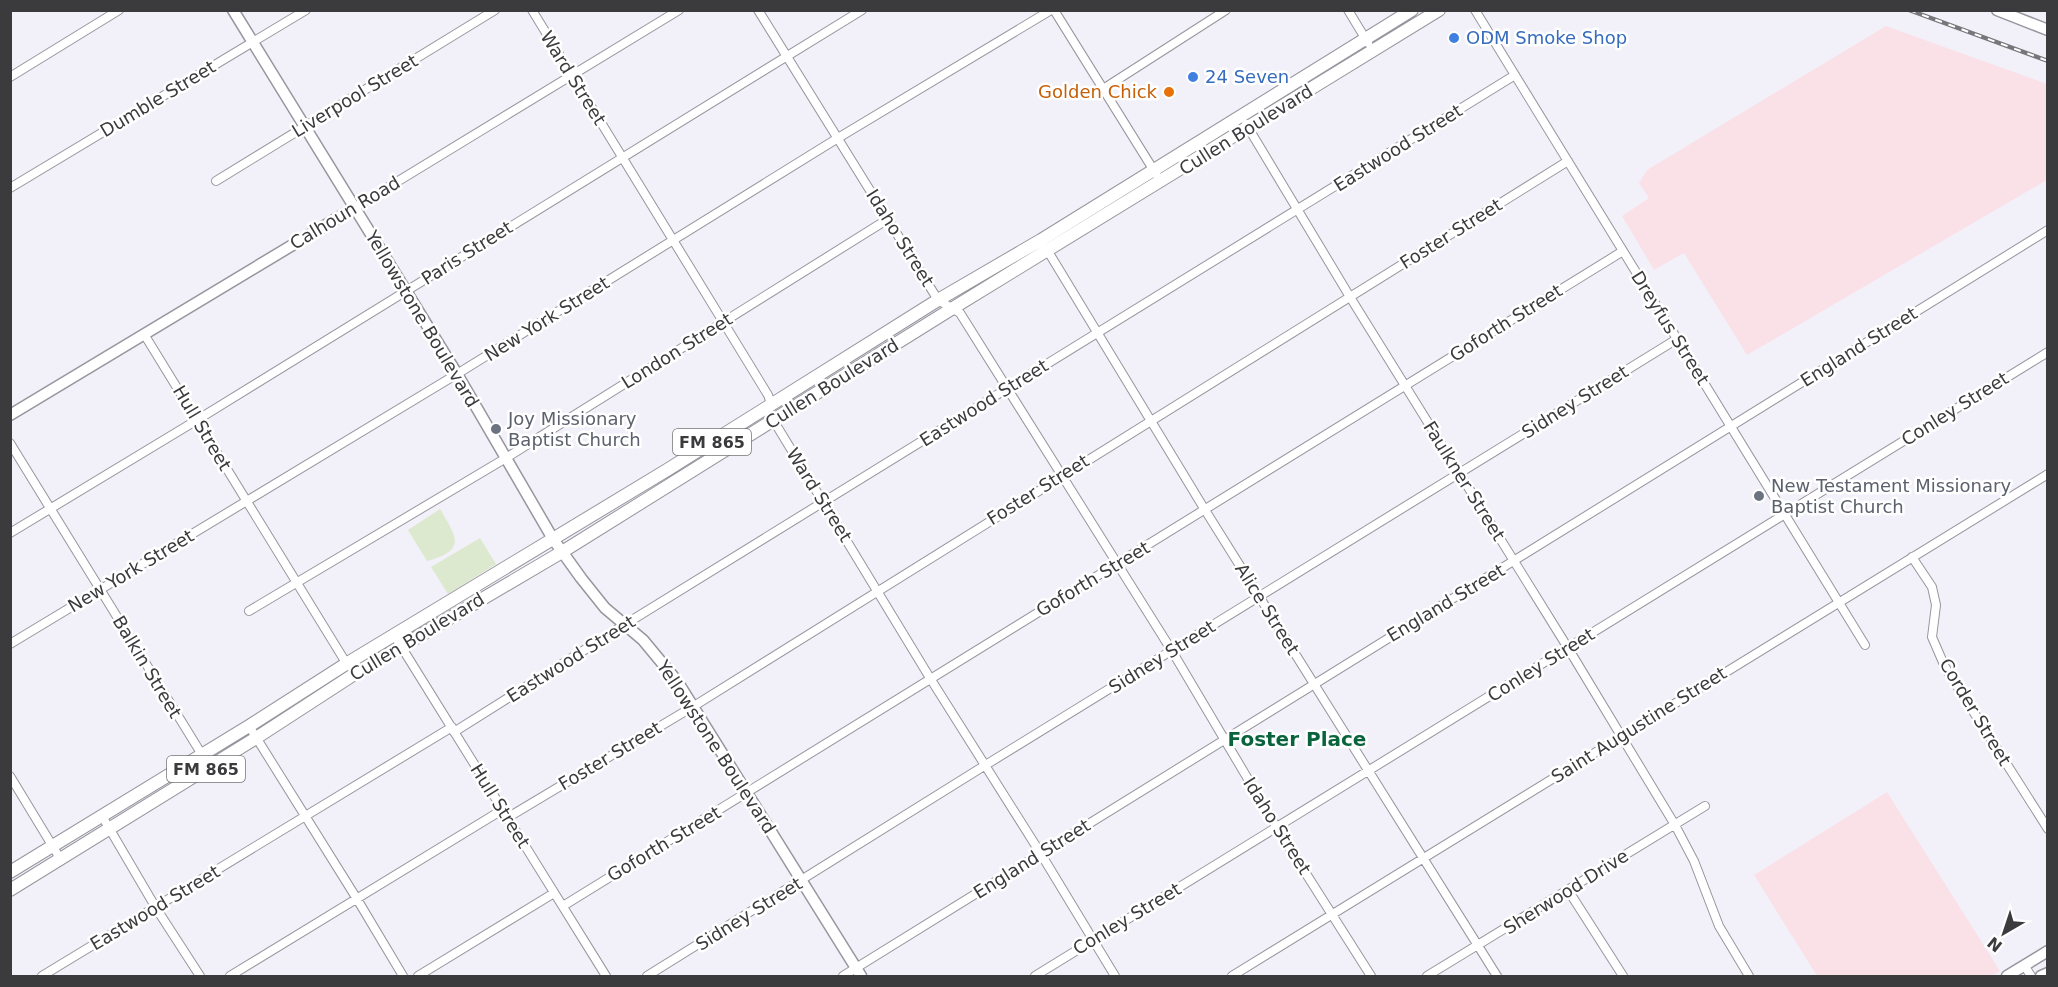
<svg xmlns="http://www.w3.org/2000/svg" width="2058" height="987" font-family="'DejaVu Sans',sans-serif">
<style>
.industrial{fill:#fae1e8}
.green{fill:#dce9ce}
.lines{fill:none;stroke-linecap:round;stroke-linejoin:round}
.street-casing{stroke:#97959d;stroke-width:10}
.secondary-casing{stroke:#97959d;stroke-width:13}
.primary-casing{stroke:#97959d;stroke-width:14}
.street{stroke:#fff;stroke-width:8}
.secondary{stroke:#fff;stroke-width:10}
.primary{stroke:#fff;stroke-width:12}
.rail-casing{stroke:#77767b;stroke-width:4.5}
.rail{stroke:#fff;stroke-width:2;stroke-dasharray:7;stroke-linecap:butt}
.shop-dot{fill:#3f7fe0;stroke:#fff;stroke-width:2}
.food-dot{fill:#e8710a;stroke:#fff;stroke-width:2}
.worship-dot{fill:#6b7280;stroke:#fff;stroke-width:2}
.labels{text-anchor:middle;stroke-width:5;stroke-linejoin:round;paint-order:stroke}
.shield{fill:#fff;stroke:#767577;stroke-width:1.5}
.shield-label{font-size:16px;font-weight:bold;fill:#3b3a3d}
.shop-label{font-size:18px;fill:#366cbe;stroke:#fff;text-anchor:start}
.street-label{font-size:18px;fill:#3b3a3d;stroke:#fff}
.food-label{font-size:18px;fill:#c56008;stroke:#fff;text-anchor:end}
.worship-label{font-size:18px;fill:#5b616d;stroke:#fff;text-anchor:start}
.neighbourhood-label{font-size:20px;font-weight:bold;fill:#09643e;stroke:#fff}
</style>
<rect width="100%" height="100%" fill="#f2f1f9"/>
<path class="industrial" d="M1886 26 2047 84V180L1747 355 1684 253 1654 270 1622 216 1649 198 1639 183 1647 170Z
M1887 792 2000 971 1992 976H1817L1754 875Z"/>
<path class="green" d="M440 509C456 537 468 550 427 561L408 530Z
M480 538 496 564 448 594 431 567Z"/>
<g class="lines">
<g class="street-casing">
<path id="street" d="M532 10 768 395 772 406
M758 10 938 300 960 313 1172 651 1277 828 1371 976
M1054 10 1161 182
M1348 10 1368 43
M1475 10 1865 645
M10 77 119 10
M1103 89 1226 10
M1246 124 1350 297 1568 648 1675 825 1694 861 1719 926 1749 976
M216 181 495 10
M10 188 306 10
M354 208 679 10
M1046 248 1205 510 1497 976
M144 334 348 666
M772 418 930 678 1041 854 1115 976
M10 443 204 758
M10 533 197 420 862 10
M1912 557 1932 587 1936 605 1932 637 1945 667 2048 829
M249 611 506 458 888 219
M394 635 606 976
M10 644 457 374 838 138 1051 10
M249 726 357 899 403 976
M454 732 624 625 1515 75
M10 776 61 860
M102 816 156 908 200 976
M507 818 694 706 1568 161
M1568 890 1623 976
M563 906 1623 251
M2024 965 2031 976
M42 976 452 727
M230 976 502 810
M418 976 554 893
M647 976 984 766 1677 339
M843 976 2048 230
M1035 976 2048 352
M1232 976 2048 474
M1427 976 1705 806"/>
</g>
<g class="secondary-casing">
<path id="secondary" d="M233 10 457 374 553 539 581 578 605 608 643 640 677 681 861 976
M1997 10 2048 30
M10 415 354 208
M2007 976 2048 951
M2041 976 2048 973"/>
</g>
<g class="primary-casing">
<path id="primary" d="M10 872 249 726 346 664 667 470 938 300 1041 240 1412 10
M10 890 256 738 353 675 562 552 953 308 1439 10"/>
</g>
<use href="#street" class="street"/>
<use href="#secondary" class="secondary"/>
<use href="#primary" class="primary"/>
<g class="rail-casing">
<path id="rail" d="M1909 10 2048 61"/>
</g>
<use href="#rail" class="rail"/>
</g>
<g class="shop-dot">
<circle cx="1454" cy="38" r="6"/>
<circle cx="1193" cy="77" r="6"/>
</g>
<circle class="food-dot" cx="1169" cy="92" r="6"/>
<g class="worship-dot">
<circle cx="496" cy="429" r="6"/>
<circle cx="1759" cy="496" r="6"/>
</g>
<g class="labels">
<g class="shield">
<rect x="673" y="429" width="78" height="26" rx="4.5"/>
<rect x="167" y="756" width="78" height="26" rx="4.5"/>
</g>
<g class="shield-label">
<text x="712" y="448">FM 865</text>
<text x="206" y="775">FM 865</text>
</g>
<g class="shop-label">
<text x="1466" y="44">ODM Smoke Shop</text>
<text x="1205" y="83">24 Seven</text>
</g>
<g class="street-label">
<text transform="translate(573 78) rotate(58)" y="6">Ward Street</text>
<text transform="translate(355 96) rotate(-31)" y="6">Liverpool Street</text>
<text transform="translate(158 99) rotate(-31)" y="6">Dumble Street</text>
<text transform="translate(1246 130) rotate(-32)" y="6">Cullen Boulevard</text>
<text transform="translate(1398 148) rotate(-32)" y="6">Eastwood Street</text>
<text transform="translate(345 213) rotate(-31)" y="6">Calhoun Road</text>
<text transform="translate(1451 234) rotate(-32)" y="6">Foster Street</text>
<text transform="translate(900 238) rotate(58)" y="6">Idaho Street</text>
<text transform="translate(467 253) rotate(-32)" y="6">Paris Street</text>
<text transform="translate(422 319) rotate(59)" y="6">Yellowstone Boulevard</text>
<text transform="translate(547 319) rotate(-32)" y="6">New York Street</text>
<text transform="translate(1506 323) rotate(-32)" y="6">Goforth Street</text>
<text transform="translate(1670 328) rotate(58)" y="6">Dreyfus Street</text>
<text transform="translate(1859 347) rotate(-32)" y="6">England Street</text>
<text transform="translate(677 351) rotate(-32)" y="6">London Street</text>
<text transform="translate(832 384) rotate(-32)" y="6">Cullen Boulevard</text>
<text transform="translate(1575 402) rotate(-32)" y="6">Sidney Street</text>
<text transform="translate(984 403) rotate(-32)" y="6">Eastwood Street</text>
<text transform="translate(1955 409) rotate(-32)" y="6">Conley Street</text>
<text transform="translate(202 428) rotate(59)" y="6">Hull Street</text>
<text transform="translate(1464 481) rotate(58)" y="6">Faulkner Street</text>
<text transform="translate(1038 490) rotate(-32)" y="6">Foster Street</text>
<text transform="translate(819 495) rotate(58)" y="6">Ward Street</text>
<text transform="translate(131 571) rotate(-31)" y="6">New York Street</text>
<text transform="translate(1093 579) rotate(-31)" y="6">Goforth Street</text>
<text transform="translate(1446 603) rotate(-31)" y="6">England Street</text>
<text transform="translate(1267 609) rotate(58)" y="6">Alice Street</text>
<text transform="translate(417 637) rotate(-31)" y="6">Cullen Boulevard</text>
<text transform="translate(1162 657) rotate(-32)" y="6">Sidney Street</text>
<text transform="translate(571 659) rotate(-32)" y="6">Eastwood Street</text>
<text transform="translate(1541 665) rotate(-32)" y="6">Conley Street</text>
<text transform="translate(147 667) rotate(59)" y="6">Balkin Street</text>
<text transform="translate(1975 712) rotate(59)" y="6">Corder Street</text>
<text transform="translate(1639 725) rotate(-32)" y="6">Saint Augustine Street</text>
<text transform="translate(716 747) rotate(57)" y="6">Yellowstone Boulevard</text>
<text transform="translate(610 756) rotate(-31)" y="6">Foster Street</text>
<text transform="translate(500 806) rotate(58)" y="6">Hull Street</text>
<text transform="translate(1277 826) rotate(58)" y="6">Idaho Street</text>
<text transform="translate(664 844) rotate(-31)" y="6">Goforth Street</text>
<text transform="translate(1032 859) rotate(-32)" y="6">England Street</text>
<text transform="translate(1566 892) rotate(-32)" y="6">Sherwood Drive</text>
<text transform="translate(155 908) rotate(-31)" y="6">Eastwood Street</text>
<text transform="translate(749 914) rotate(-32)" y="6">Sidney Street</text>
<text transform="translate(1127 919) rotate(-31)" y="6">Conley Street</text>
</g>
<g class="food-label">
<text x="1157" y="98">Golden Chick</text>
</g>
<g class="worship-label">
<text x="508" y="425">Joy Missionary<tspan x="508" dy="21">Baptist Church</tspan></text>
<text x="1771" y="492">New Testament Missionary<tspan x="1771" dy="21">Baptist Church</tspan></text>
</g>
<g class="neighbourhood-label">
<text x="1297" y="746">Foster Place</text>
</g>
</g>
<rect width="2058" height="987" fill="none" stroke="#3b3a3d" stroke-width="24"/>
<g transform="translate(2004 933) rotate(219)" stroke="#ffffff" stroke-width="4.5" paint-order="stroke">
<path d="M0-4.5L10 22L0 15L-10 22Z" fill="#3b3a3d"/>
<text y="-9" font-size="16" font-weight="bold" text-anchor="middle" fill="#3b3a3d">N</text>
</g>
</svg>
